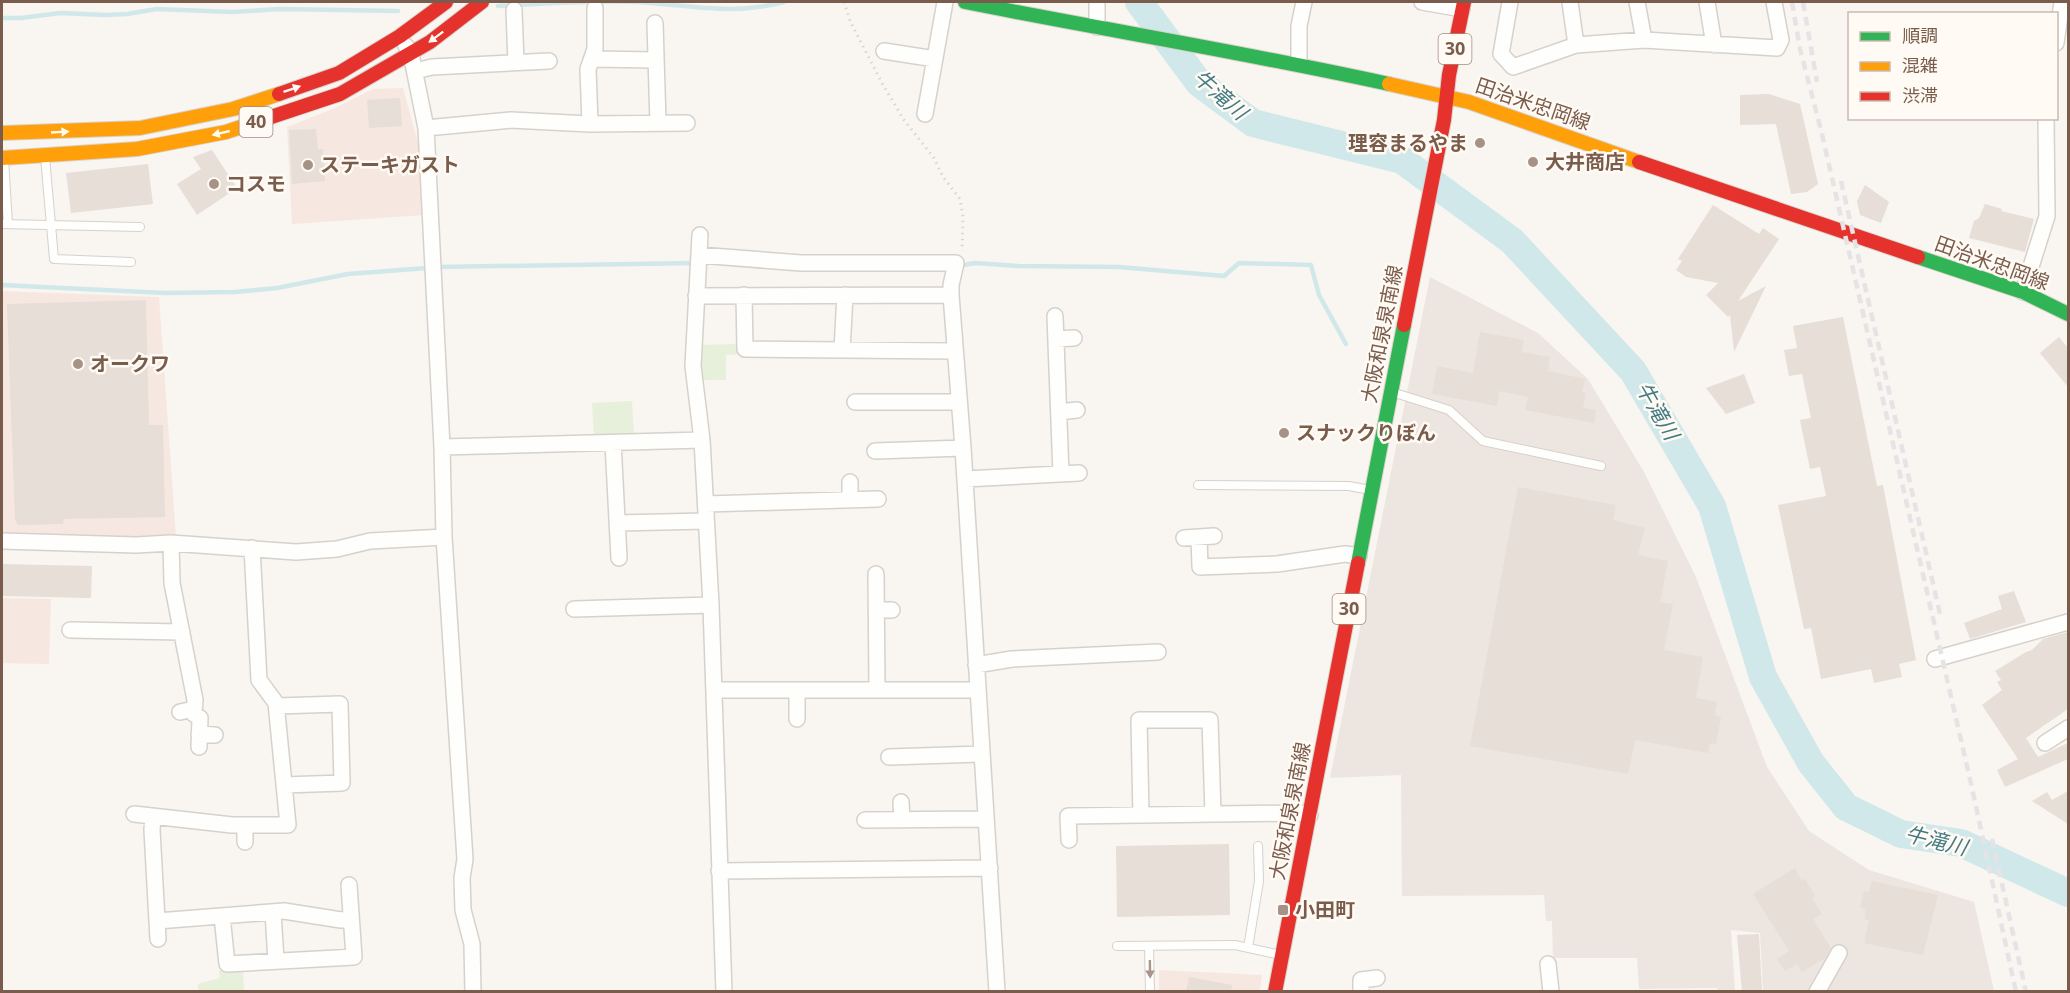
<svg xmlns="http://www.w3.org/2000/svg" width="2070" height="993" font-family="'Noto Sans','Noto Sans JP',sans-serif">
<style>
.commercial{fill:#f6e8e1}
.industrial{fill:#ede5e0}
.green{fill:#e7f0db}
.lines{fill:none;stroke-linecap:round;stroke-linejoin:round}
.stream{stroke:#d0e8ea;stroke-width:4.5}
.river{stroke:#d0e8ea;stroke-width:28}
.building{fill:#e6ded7}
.lane-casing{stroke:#d7d1cb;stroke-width:10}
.street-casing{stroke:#d7d1cb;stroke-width:18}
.fast-casing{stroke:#d9d2cb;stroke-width:16}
.slow-casing{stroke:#d9d2cb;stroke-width:16}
.jam-casing{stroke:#d9d2cb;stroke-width:16}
.path{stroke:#dcd5d0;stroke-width:3;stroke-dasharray:1.5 4.5;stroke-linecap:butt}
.lane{stroke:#fefefd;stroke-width:8}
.street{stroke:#fefefd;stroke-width:15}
.fast{stroke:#30b455;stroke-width:14}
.slow{stroke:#ff9f0a;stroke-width:14}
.jam{stroke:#e5322d;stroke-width:14}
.rail{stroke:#e6e3e7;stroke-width:4.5;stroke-dasharray:9 6;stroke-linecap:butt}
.oneway{fill:#fffaf3}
.oneway2{fill:#a8958b}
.poi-dot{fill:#a69286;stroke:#fffaf3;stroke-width:2}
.labels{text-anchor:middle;stroke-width:5;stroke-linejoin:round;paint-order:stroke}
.shield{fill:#fffaf3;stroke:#a28b7f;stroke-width:1.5}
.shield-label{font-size:18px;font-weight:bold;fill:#7a5c4d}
.street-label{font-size:20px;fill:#7a5c4d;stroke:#fffaf3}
.poi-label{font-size:20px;font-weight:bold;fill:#7a5c4d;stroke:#fffaf3;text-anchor:start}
.water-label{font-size:21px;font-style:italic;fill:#437c86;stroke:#fffaf3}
</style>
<rect width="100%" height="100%" fill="#f9f5f0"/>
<path class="commercial" d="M403 88 423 161 425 215 292 224 287 127 335 108 373 89Z
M2 291 159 297 176 537 140 540 2 536Z
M2 598 51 599 49 664 2 663Z
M1159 970 1262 975 1260 991 1159 992Z"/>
<path class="industrial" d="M1430 277 1538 333 1588 379 1644 472 1696 577 1767 767 1809 831 1869 870 1974 902 1994 991 1816 992 1813 989 1809 991H1763L1760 933 1731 930 1735 991H1718L1717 988 1639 989 1637 958H1553L1552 921H1546L1544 895 1402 896 1401 775 1330 778Z"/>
<path class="green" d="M738 344V354L726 355V380H701V345Z
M632 401 634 436 594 438 592 403Z
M243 970 244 991H198V984L220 978 219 971Z"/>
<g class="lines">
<path class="stream" d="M498 6C544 4 591 0 637 2 689 5 731 16 784 2
M2 18H21L60 13 105 15 127 14 157 9 232 12 280 9 398 11
M958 266 975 263 1018 266 1119 267 1224 276 1239 263 1311 265 1319 295 1346 344
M437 267 695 263
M2 285 165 293 235 292 277 288 348 274 427 268"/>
<path class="river" d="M1139 2 1199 83 1253 123 1402 160 1512 241 1633 371 1712 506 1763 677 1811 763 1846 807 1901 834 1961 843 2068 893"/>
</g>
<path class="building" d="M1769 94 1800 104 1818 184 1807 192 1791 194 1776 124 1740 125V95Z
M400 98 402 126 369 128 367 100Z
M316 129 318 149H323L325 181 292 184 289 130Z
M212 150 237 188 197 215 177 184 201 169 193 157Z
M148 164 153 204 71 213 66 173Z
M1865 185 1889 202 1881 223 1860 215 1857 201Z
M1985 204 2002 209 2001 211 2034 219 2025 252 1969 238 1974 221 1979 218Z
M1713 205 1759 234 1763 228 1779 239 1738 301 1766 286 1734 352 1730 315 1728 317 1706 295 1718 283 1686 277 1676 270 1682 261 1678 259Z
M146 300 149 425H163L165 517 64 519 63 524 18 525 15 520 7 304Z
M1843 317 1877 486 1883 485 1916 660 1899 664 1902 677 1874 683 1871 669 1821 679 1811 628 1804 629 1778 505 1826 496 1820 467 1810 469 1800 420 1811 418 1802 374 1789 376 1784 350 1797 348 1793 326Z
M1480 332 1524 340 1522 352 1550 357 1548 371 1585 379 1582 392 1586 393 1583 408 1596 410 1594 423 1525 410 1528 397 1499 391 1497 406 1432 394 1437 366 1473 373Z
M2059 337 2068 348V387L2040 353Z
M1744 374 1755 403 1726 414 1706 388Z
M1518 487 1616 505 1613 520 1645 528 1638 555 1668 561 1660 602 1673 604 1664 650 1703 657 1696 698 1717 702 1715 715 1721 717 1716 744 1710 743 1708 753 1635 740 1628 774 1470 746Z
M2 564 92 566 91 598 2 596Z
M2014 591 2026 622 1970 639 1964 623 2002 609 1998 596Z
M2068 632V709L2026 738 2038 757 2068 743V759L2005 787 1997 770 2018 759 1982 705 2002 690 1997 682 2001 680 1995 671 2026 652 2032 650 2043 639Z
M2068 791V824L2032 801 2047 792 2052 800Z
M1229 844 1230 915 1117 917 1116 846Z
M1795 868 1802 881 1805 879 1815 896 1812 898 1822 914 1813 919 1831 948 1825 958 1802 972 1797 964 1785 971 1777 959 1789 951 1753 894Z
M1872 881 1938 895 1923 955 1864 943 1869 920 1864 919 1866 909 1860 908 1864 891 1869 892Z
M1759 934 1762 991 1742 992 1737 935Z
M1189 977 1232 985 1231 992H1186Z"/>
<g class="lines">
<g class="lane-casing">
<path id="lane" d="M45 157 54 259 131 262
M4 159 8 224
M2 224 140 227
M1395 393 1449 410 1483 441 1601 466
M1198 485 1349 486 1370 490
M1117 946 1235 945 1281 955
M1149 946 1150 992
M1248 948 1259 881 1258 846"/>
</g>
<g class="street-casing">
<path id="street" d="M1422 2 1462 9
M1510 2 1501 54 1513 67 1576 45 1644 40 1777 48 1781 40 1774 2
M1570 2 1576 45
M1637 2 1644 40
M1707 2 1714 45
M514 10 516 63
M655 23 658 123
M1097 27V2
M2056 43 2062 2
M406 46 411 54 426 128 442 447 444 537 465 859 462 878 463 910 472 944 473 992
M884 51 935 59
M593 59 656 60
M1299 64V26L1304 2
M415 71 432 67 549 61
M925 114 945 2
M590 124 588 69 595 49V8
M426 128 511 120 590 124 687 123
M700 235 693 366 702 440 711 605 724 992
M699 255 801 263H956L951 285V295L963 448 997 992
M2023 292 2047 216 2046 118
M744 295 745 349 955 351
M696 296 951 295
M1055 316 1061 474
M1056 339 1074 338
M842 350 845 295
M855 402H958
M1059 412 1077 410
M613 443 619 558
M442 447 702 440
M875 451 963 448
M965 479 1079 473
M850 499V482
M706 504 878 499
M617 523 706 521
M1199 537 1200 567 1277 564 1345 554 1359 556
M1184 538 1214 536
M2 541 136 545 171 543 296 552 337 549 370 541 444 537
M171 543 172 583 195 700 194 714 200 718 199 747
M876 574 877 690
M574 609 711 605
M877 610H892
M70 630 182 632
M1935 659 2068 622
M976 665 1012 659 1158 652
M714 690H978
M277 706 340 704 342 783 284 785
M180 712 194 709
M797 719V690
M199 734 215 735
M2045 743 2068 728
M889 757 981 754
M901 802 902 820
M134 814 232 825H288L276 703 259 680 252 548
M1141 815 1139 720H1210L1213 814
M153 817 152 830 158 939
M865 820 986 819
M245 825V842
M1069 840 1068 816 1299 813 1310 815
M719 871 990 868
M273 912 276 961
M222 916 227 964 354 957 349 885
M157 921 284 911 341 920 351 919
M1548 964 1551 992
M1361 992V980L1377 978
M1817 992 1839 953"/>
</g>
<g class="fast-casing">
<path id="fast" d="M965 2C1106 30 1248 53 1389 84
M1918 257 2023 292 2068 314
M1358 563 1404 325"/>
</g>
<g class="slow-casing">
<path id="slow" d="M1389 84 1469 102 1639 162
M2 133 140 128 233 109 279 94
M2 158 137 149 226 132 271 117"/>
</g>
<g class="jam-casing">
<path id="jam" d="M279 94 339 73 400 36 446 2
M271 117 340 94 430 42 482 2
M1639 162 1918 257
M1404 325 1444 120 1449 75 1464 2
M1275 992 1358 563"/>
</g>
<path class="path" d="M844 2 850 21 883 85 904 120 934 158 943 177 960 199 963 217 962 251"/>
<use href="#lane" class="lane"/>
<use href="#street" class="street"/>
<use href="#fast" class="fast"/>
<use href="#slow" class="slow"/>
<use href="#jam" class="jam"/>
<path class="rail" d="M1792 2 1800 49 1821 130 1972 788 2016 992
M1803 2 1817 82
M1841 181 1940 614
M1992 839 2026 992"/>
</g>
<defs><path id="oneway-solid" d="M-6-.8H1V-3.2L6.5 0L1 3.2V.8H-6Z" transform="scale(1.5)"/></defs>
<g class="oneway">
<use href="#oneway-solid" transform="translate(436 37) rotate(143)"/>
<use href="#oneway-solid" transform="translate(292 89) rotate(-19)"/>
<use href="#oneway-solid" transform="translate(60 132) rotate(-3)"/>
<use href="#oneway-solid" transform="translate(221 133) rotate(167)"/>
</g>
<use class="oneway2" href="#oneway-solid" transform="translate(1150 969) rotate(89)"/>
<g class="poi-dot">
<circle cx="1480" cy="143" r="6"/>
<circle cx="1533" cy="162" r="6"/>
<circle cx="308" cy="165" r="6"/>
<circle cx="214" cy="184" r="6"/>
<circle cx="78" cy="364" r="6"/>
<circle cx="1284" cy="433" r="6"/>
<rect x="1277" y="904" width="12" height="12" rx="3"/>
</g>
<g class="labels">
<g class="shield">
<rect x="1438.5" y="34" width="33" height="30" rx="4.5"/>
<rect x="239.5" y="107" width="33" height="30" rx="4.5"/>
<rect x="1332.5" y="594" width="33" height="30" rx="4.5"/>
</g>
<g class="shield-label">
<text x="1455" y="55">30</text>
<text x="256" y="128">40</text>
<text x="1349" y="615">30</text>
</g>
<g class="street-label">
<text transform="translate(1533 104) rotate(19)" y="7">田治米忠岡線</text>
<text transform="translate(1992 263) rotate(20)" y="7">田治米忠岡線</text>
<text transform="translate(1382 334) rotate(-79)" y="7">大阪和泉泉南線</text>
<text transform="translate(1290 811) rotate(-79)" y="7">大阪和泉泉南線</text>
</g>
<g class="poi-label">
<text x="1468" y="150" text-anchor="end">理容まるやま</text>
<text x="1545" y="169">大井商店</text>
<text x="320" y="172">ステーキガスト</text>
<text x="226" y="191">コスモ</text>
<text x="90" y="371">オークワ</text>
<text x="1296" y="440">スナックりぼん</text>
<text x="1295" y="917">小田町</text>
</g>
<g class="water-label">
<text transform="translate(1220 95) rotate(41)" y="7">牛滝川</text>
<text transform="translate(1657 411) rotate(60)" y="7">牛滝川</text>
<text transform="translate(1936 841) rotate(14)" y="7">牛滝川</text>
</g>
</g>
<rect width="2070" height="993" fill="none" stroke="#7a5c4d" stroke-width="6"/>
<rect x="1848" y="12" width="210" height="108" fill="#fffaf3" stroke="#cabbb1" stroke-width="1.5"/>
<rect x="1860" y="32" width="30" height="9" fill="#30b455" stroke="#cabbb1" stroke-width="1.5"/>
<text x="1902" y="42" font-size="18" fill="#7a5c4d">順調</text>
<rect x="1860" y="62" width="30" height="9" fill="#ff9f0a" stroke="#cabbb1" stroke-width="1.5"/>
<text x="1902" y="72" font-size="18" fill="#7a5c4d">混雑</text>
<rect x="1860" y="92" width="30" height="9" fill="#e5322d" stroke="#cabbb1" stroke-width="1.5"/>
<text x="1902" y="102" font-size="18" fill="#7a5c4d">渋滞</text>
</svg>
